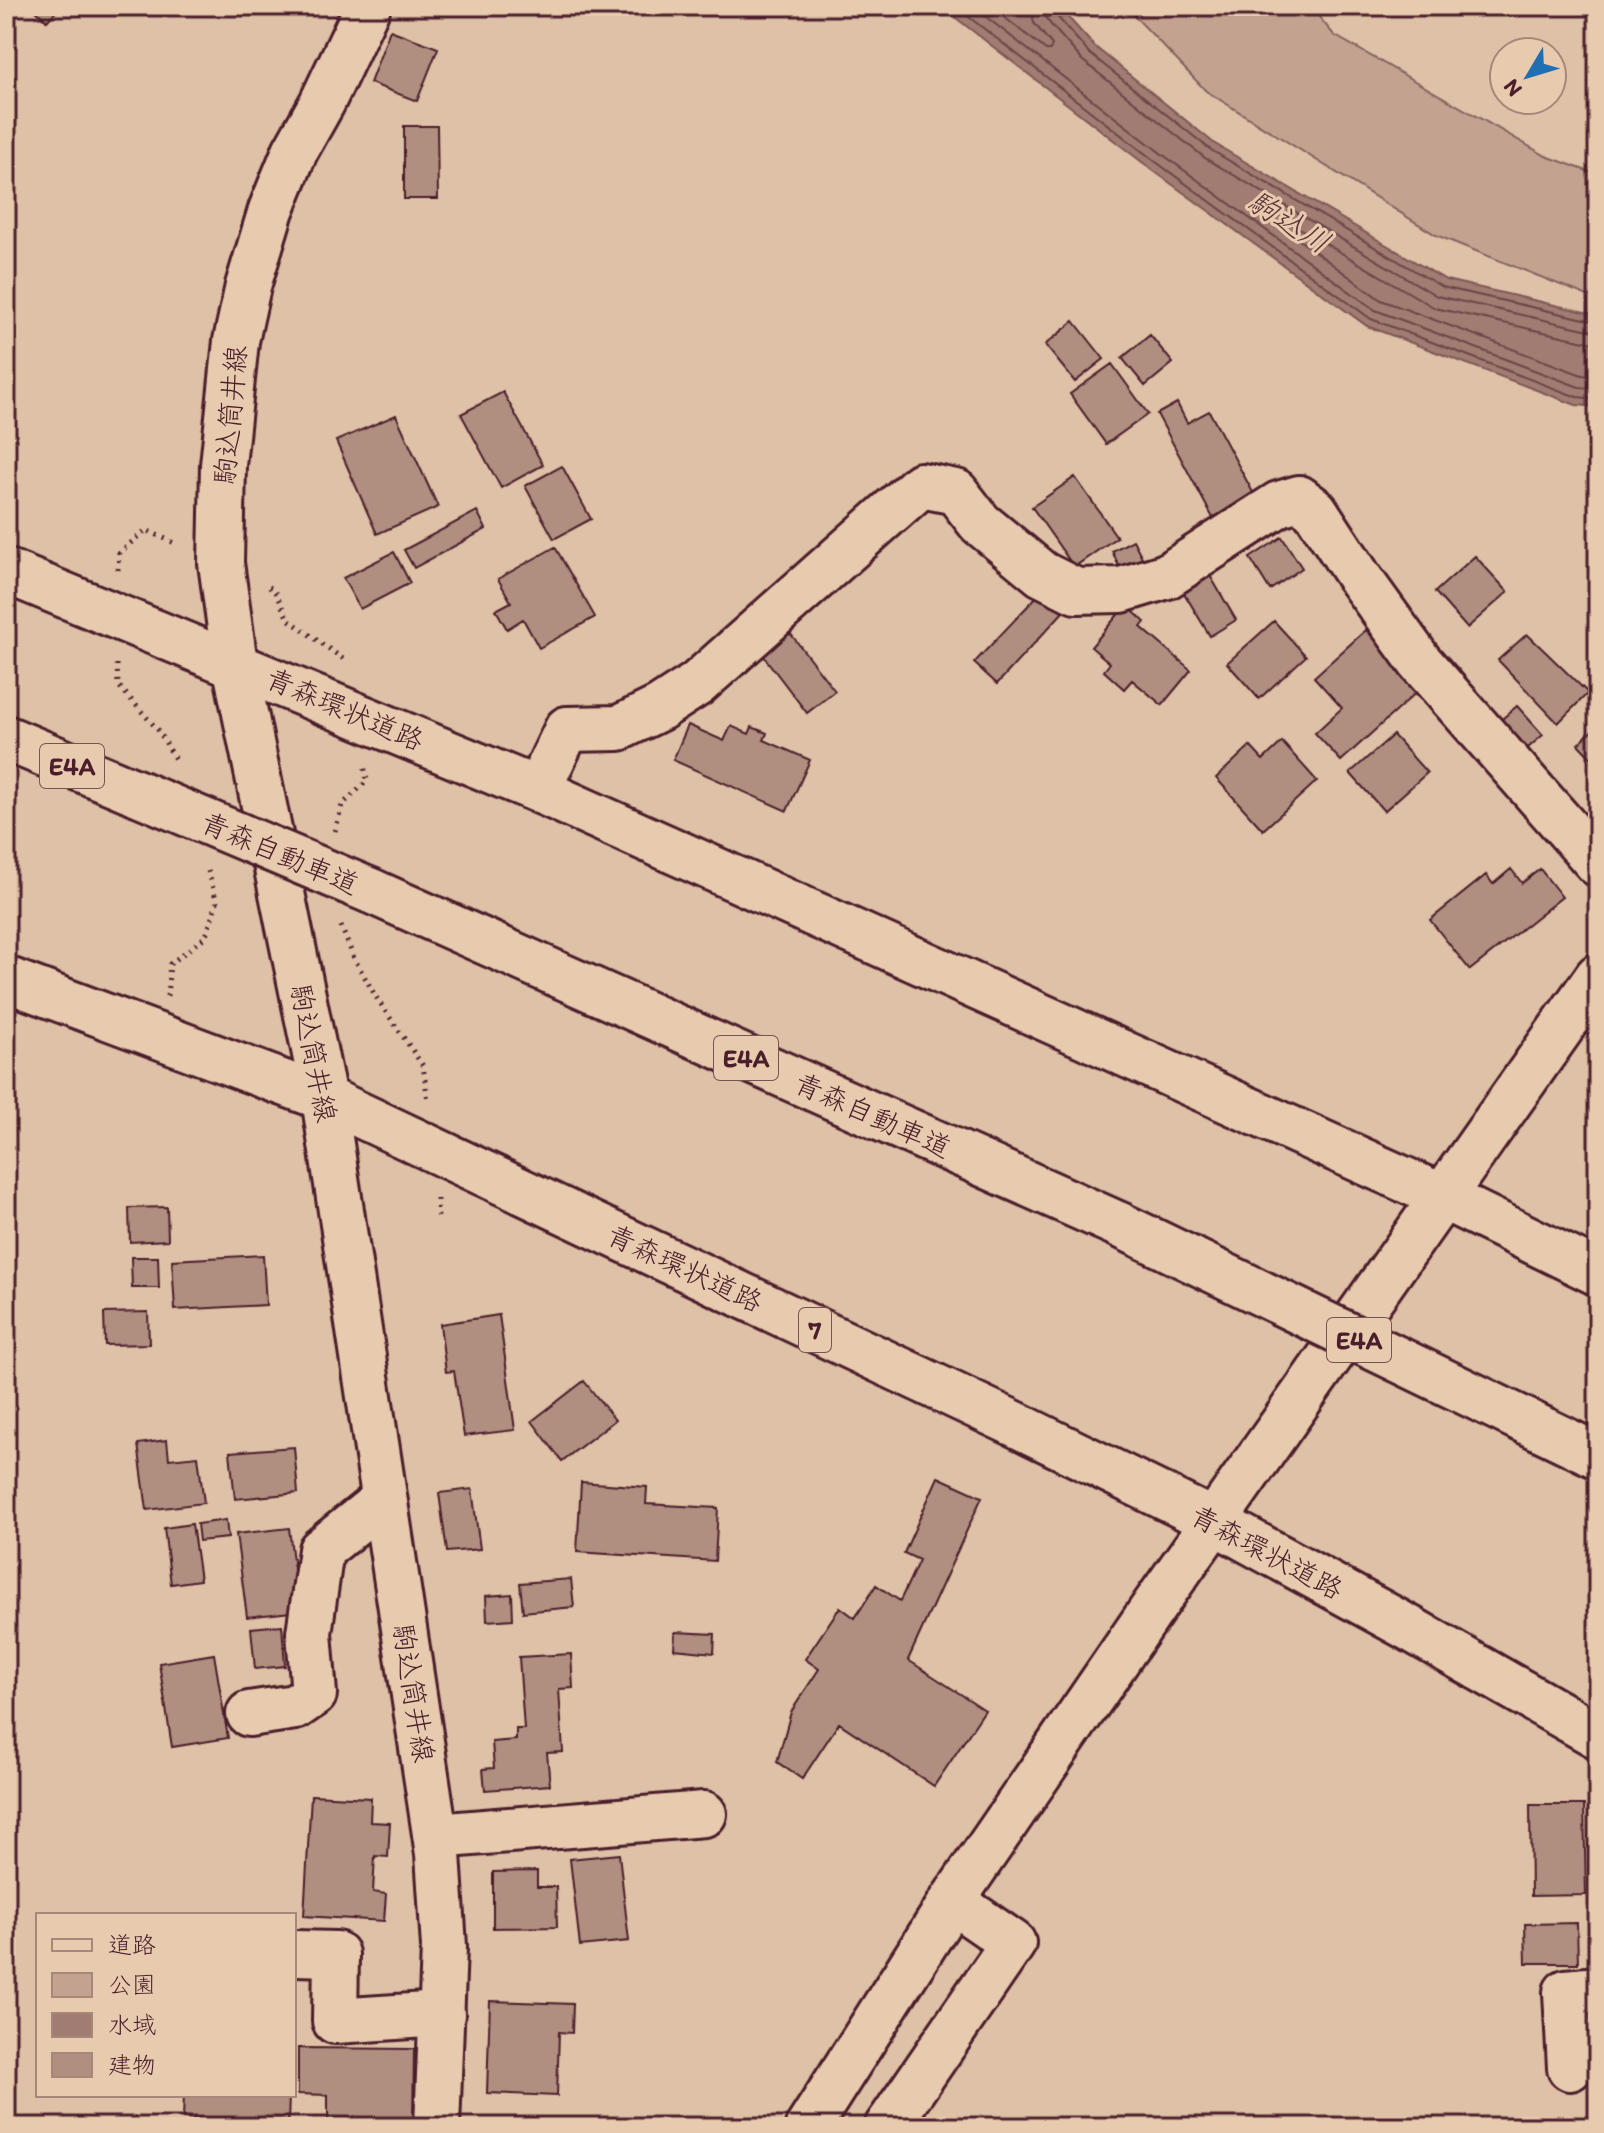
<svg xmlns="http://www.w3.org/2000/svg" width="1604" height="2133" font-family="Itim,'Klee One',sans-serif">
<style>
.green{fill:#c3a390;stroke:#86615e;stroke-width:2}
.water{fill:#a07c72;stroke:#7e5756;stroke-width:2}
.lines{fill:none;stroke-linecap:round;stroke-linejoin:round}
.shore{stroke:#6c4447;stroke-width:2}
.building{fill:#b08f80;stroke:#4a1f2b;stroke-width:2}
.minor-casing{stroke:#4a1f2b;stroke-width:50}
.major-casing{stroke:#4a1f2b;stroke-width:50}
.highway-casing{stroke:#4a1f2b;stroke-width:50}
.path{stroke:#4a1f2b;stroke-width:5;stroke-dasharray:2 6;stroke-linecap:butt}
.minor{stroke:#e8cbaf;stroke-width:44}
.major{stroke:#e8cbaf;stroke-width:44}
.highway{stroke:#e8cbaf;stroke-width:44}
.highway-bridge-casing{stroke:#4a1f2b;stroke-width:50;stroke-linecap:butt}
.highway-bridge{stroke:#e8cbaf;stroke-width:44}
.labels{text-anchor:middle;stroke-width:6;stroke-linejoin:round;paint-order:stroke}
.shield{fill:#e8cbaf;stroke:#795353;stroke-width:2}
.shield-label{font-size:26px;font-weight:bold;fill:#4a1f2b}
.street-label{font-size:28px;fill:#4a1f2b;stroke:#e8cbaf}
.water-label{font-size:30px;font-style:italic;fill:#5b3239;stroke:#e8cbaf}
</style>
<rect width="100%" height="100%" fill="#dec1a7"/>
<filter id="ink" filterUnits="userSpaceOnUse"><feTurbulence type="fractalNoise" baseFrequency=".0125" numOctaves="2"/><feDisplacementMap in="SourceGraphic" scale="16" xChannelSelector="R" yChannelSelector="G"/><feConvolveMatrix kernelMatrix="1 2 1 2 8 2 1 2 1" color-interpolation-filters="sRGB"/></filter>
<g filter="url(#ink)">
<path class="green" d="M1125 6H1310L1334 35 1546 156 1598 175V300L1436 235 1206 91Z"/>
<path class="water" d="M953 6H1058L1094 46 1215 144 1446 280 1598 315V407L1576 405 1367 326 1151 169 956 18Z"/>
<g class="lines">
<path class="shore" d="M962 6 965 14 1156 162 1371 319 1577 397 1598 399
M972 6 1162 154 1375 310 1579 387 1598 389
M990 6 1046 50H1050L1052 45 1034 23 1031 6
M1043 6 1047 20 1082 60 1205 158 1437 296 1598 332
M1053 6 1055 14 1089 53 1211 150 1442 287 1598 322
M1598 344 1435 308 1287 221 1281 223 1283 228 1381 300 1582 375 1598 377"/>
</g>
<path class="building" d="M31 6H61L47 21Z
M390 30 438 48 417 101 370 83Z
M404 126H437L438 199H404Z
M1074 321 1104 359 1075 382 1045 345Z
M1150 335 1173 363 1145 386 1122 358Z
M1112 364 1148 414 1106 444 1070 394Z
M503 392 543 465 501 488 461 414Z
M1177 403 1187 423 1209 411 1256 498 1214 520 1157 414Z
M396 415 438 507 377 534 336 441Z
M562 466 591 519 554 539 525 486Z
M1075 477 1117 537 1074 567 1032 507Z
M477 511 486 529 414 568 404 550Z
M1282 537 1302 568 1270 590 1250 558Z
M1133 540 1144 561 1122 573 1112 551Z
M555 547 595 617 539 648 523 619 507 629 496 610 511 602 498 579Z
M394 552 410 583 360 609 343 578Z
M1475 556 1508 592 1467 628 1435 592Z
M1205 567 1236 620 1210 636 1178 583Z
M1041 592 1063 612 997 684 974 663Z
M1126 605 1145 622 1141 627 1191 670 1162 705 1132 680 1124 689 1104 671 1110 663 1091 647Z
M1274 621 1306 656 1259 699 1227 663Z
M1366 630 1420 689 1341 761 1315 733 1342 708 1314 677Z
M790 633 835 691 807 713 762 654Z
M1527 634 1588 693 1558 723 1498 660Z
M1517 706 1543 735 1521 754 1495 725Z
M688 725 724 741 731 726 749 734 752 727 767 733 764 740 810 760 787 811 673 760Z
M1598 725V765L1578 744Z
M1393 735 1427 773 1384 811 1350 773Z
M1282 742 1317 781 1263 830 1216 778 1250 746 1263 760Z
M1511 869 1522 883 1540 869 1562 897 1470 970 1430 920 1486 875 1493 884Z
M167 1207 168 1240 130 1242 129 1208Z
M263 1255 266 1305 175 1310 172 1260Z
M131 1257H158L159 1288H132Z
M148 1312 149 1344 105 1345 104 1313Z
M499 1315 515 1430 464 1436 454 1371 446 1372 440 1324Z
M584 1381 615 1420 562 1461 532 1421Z
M167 1440 169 1459 198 1456 204 1503 147 1510 138 1444Z
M294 1447 298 1493 235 1499 230 1452Z
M938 1477 982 1497 908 1660 985 1710 934 1786 839 1723 802 1779 777 1762 791 1712 819 1669 805 1659 840 1607 855 1618 876 1585 900 1601 919 1560 904 1553Z
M581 1482 647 1487 646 1504 718 1508 715 1561 577 1552Z
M472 1489 480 1549 447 1552 439 1493Z
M226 1520 228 1538 199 1541 197 1524Z
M192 1524 200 1580 171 1584 164 1528Z
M289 1528 299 1611 247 1617 236 1534Z
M571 1579 574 1607 523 1612 520 1583Z
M512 1594 513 1619 487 1621 486 1596Z
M282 1625 285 1666 255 1669 251 1628Z
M675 1632 715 1634 714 1653 674 1649Z
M214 1654 228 1738 172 1747 159 1663Z
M571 1654 573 1688 559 1689 563 1752 547 1753 550 1785 485 1790 483 1769 494 1768 492 1742 516 1740V1729H524L519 1657Z
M311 1795 371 1798 370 1822 390 1823 388 1857 375 1856 373 1892 386 1894 384 1921 304 1916Z
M1530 1805H1584L1586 1895 1531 1896Z
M619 1854 629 1941 580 1946 570 1859Z
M537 1871V1887H556L557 1927 493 1928V1872Z
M1577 1923 1578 1963H1526L1525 1924Z
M490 2001 573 2004 572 2033 559 2032 557 2096 487 2093Z
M298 2048 414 2049 413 2126 328 2125V2095L298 2094Z
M184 2095H289L288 2123 183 2118Z"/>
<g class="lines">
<g class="minor-casing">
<path id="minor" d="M538 790 567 729 619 728 660 708 697 684 921 485 956 492 980 523 1042 574 1076 591 1121 590 1167 576 1279 504 1299 498 1315 510 1358 576 1420 662 1598 864
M249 1714 295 1707 314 1694 309 1633 321 1550 384 1499
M436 1836 704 1814
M294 1953 336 1954 335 2021 442 2014
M1570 2068 1566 1992 1598 1989
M808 2127 952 1901 1155 1605 1598 976
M887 2127 1013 1943 952 1901"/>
</g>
<g class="major-casing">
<path id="major" d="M368 6 322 103 295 151 271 210 248 286 236 341 223 465 221 563 235 664 324 1098 438 1854 444 1947 437 2127"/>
</g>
<g class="highway-casing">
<path id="highway" d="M6 571 538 790 1443 1197 1598 1273
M6 738 138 793
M371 891 1120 1225
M6 979 324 1098 1013 1423 1213 1521 1409 1628 1598 1736"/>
</g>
<path class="path" d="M118 570 119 553 146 530 177 544
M269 587 274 590 288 619 343 659
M117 664 118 685 159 731 176 761
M335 831 342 805 367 781 364 765
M341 926 353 956 376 997 423 1066 428 1101
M167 996 170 964 206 936 217 902 208 871
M437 1199 438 1219"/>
<use href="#minor" class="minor"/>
<use href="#major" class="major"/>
<use href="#highway" class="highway"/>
<g class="highway-bridge-casing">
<path id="highway-bridge" d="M138 793 371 891
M1120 1225 1598 1456"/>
</g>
<use href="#highway-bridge" class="highway-bridge"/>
</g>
</g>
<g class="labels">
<g class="shield">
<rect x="40" y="744" width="64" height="44" rx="6"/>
<rect x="714" y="1036" width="64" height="44" rx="6"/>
<rect x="799" y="1308" width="32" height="44" rx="6"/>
<rect x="1327" y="1318" width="64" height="44" rx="6"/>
</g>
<g class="shield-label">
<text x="72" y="775">E4A</text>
<text x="746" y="1067">E4A</text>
<text x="815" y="1339">7</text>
<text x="1359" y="1349">E4A</text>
</g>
<g class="street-label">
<text transform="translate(230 415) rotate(-85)" y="10">駒込筒井線</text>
<text transform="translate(345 709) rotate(23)" y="10">青森環状道路</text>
<text transform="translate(280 853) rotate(23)" y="10">青森自動車道</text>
<text transform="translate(314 1053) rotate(79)" y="10">駒込筒井線</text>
<text transform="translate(873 1115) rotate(24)" y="10">青森自動車道</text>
<text transform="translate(685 1268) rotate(25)" y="10">青森環状道路</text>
<text transform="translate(1267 1552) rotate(28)" y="10">青森環状道路</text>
<text transform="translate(414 1693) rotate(81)" y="10">駒込筒井線</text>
</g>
<g class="water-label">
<text transform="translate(1289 222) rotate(32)" y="10">駒込川</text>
</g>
</g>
<rect width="1604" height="2133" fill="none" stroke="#e8cbaf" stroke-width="32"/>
<rect x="16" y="16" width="1572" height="2101" fill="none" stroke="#4a1f2b" stroke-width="3" filter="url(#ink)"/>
<rect x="36" y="1913" width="260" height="184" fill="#e8cbaf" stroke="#a9867a" stroke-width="2"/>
<rect x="52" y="1939" width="40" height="12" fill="#e8cbaf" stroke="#a9867a" stroke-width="2"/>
<text x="108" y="1953" font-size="24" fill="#4a1f2b">道路</text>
<rect x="52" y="1973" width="40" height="24" fill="#c3a390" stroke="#a9867a" stroke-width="2"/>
<text x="108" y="1993" font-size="24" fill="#4a1f2b">公園</text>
<rect x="52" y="2013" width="40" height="24" fill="#a07c72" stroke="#a9867a" stroke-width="2"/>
<text x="108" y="2033" font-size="24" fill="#4a1f2b">水域</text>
<rect x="52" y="2053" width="40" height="24" fill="#b08f80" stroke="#a9867a" stroke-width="2"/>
<text x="108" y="2073" font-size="24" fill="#4a1f2b">建物</text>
<g transform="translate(1528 76) rotate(232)"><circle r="38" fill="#e8cbaf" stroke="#a9867a" stroke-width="2"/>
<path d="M0-6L14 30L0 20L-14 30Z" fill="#1f6fb2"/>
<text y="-12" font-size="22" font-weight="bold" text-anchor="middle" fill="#4a1f2b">N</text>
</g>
</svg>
